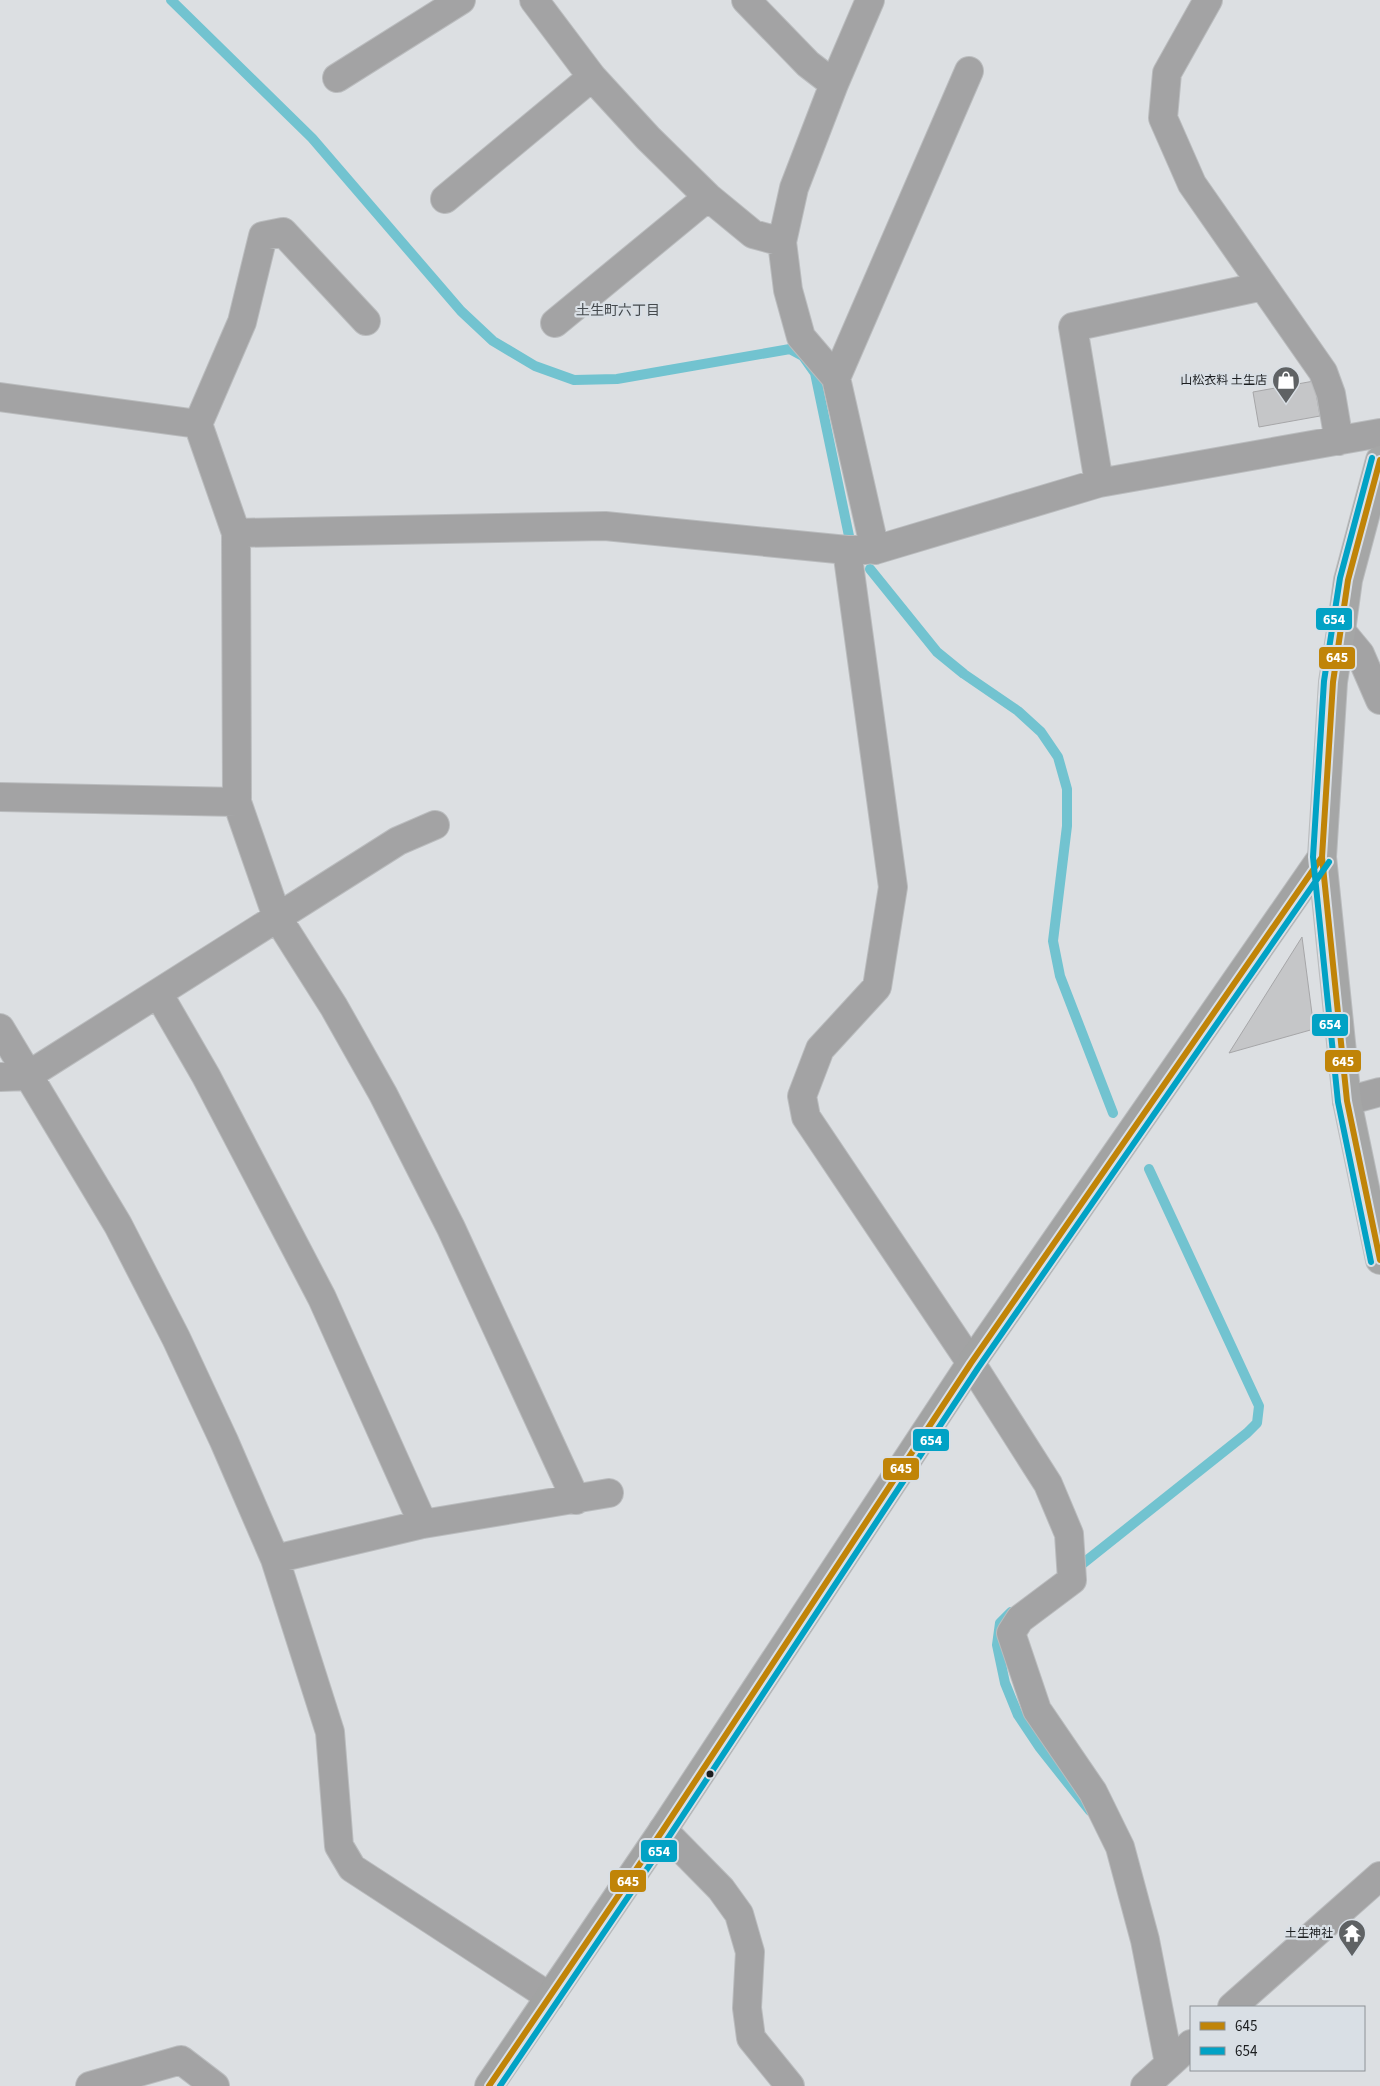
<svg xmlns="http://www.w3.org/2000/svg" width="1380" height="2086" font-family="'Source Sans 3','Noto Sans JP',sans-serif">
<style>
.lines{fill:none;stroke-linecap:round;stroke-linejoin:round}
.stream{stroke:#72c3d0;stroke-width:10}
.building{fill:#c5c6c8;stroke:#a6a6a8}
.street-casing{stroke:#babcbe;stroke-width:30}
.secondary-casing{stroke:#babcbe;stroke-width:30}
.primary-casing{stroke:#babcbe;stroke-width:30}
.street{stroke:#a3a3a4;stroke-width:28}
.secondary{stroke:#a2a3a3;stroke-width:28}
.primary{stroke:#a5a6a6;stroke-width:28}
.bus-1-casing{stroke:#d9dfe5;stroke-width:10}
.bus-2-casing{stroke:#d9dfe5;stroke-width:10}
.bus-1{stroke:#c08408;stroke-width:6}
.bus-2{stroke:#01a2c5;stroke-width:6}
.bus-dot{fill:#1c1e20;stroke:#d9dfe5;stroke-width:2}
.labels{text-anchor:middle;stroke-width:4.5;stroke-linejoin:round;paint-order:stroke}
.poi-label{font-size:12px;fill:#1c1e20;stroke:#d9dfe5;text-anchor:end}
.neighbourhood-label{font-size:14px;fill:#454a4e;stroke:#d9dfe5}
.line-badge{stroke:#d9dfe5;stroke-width:2}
.badge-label{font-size:14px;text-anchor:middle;font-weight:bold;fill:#fff}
</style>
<rect width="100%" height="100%" fill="#dcdfe2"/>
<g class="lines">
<path class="stream" d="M171 0 312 138 461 311 493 341 535 366 574 380 617 379 790 349 803 356 815 373 849 536
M870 569 937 652 964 674 1018 711 1041 732 1058 757 1067 789V826L1053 941 1060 976 1113 1113
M1081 1565 1247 1433 1257 1423 1259 1406 1149 1169
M1011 1612 1000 1623 997 1645 1005 1683 1018 1715 1040 1748 1090 1811"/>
</g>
<path class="building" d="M1314 381 1320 416 1259 427 1253 392Z
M1302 937 1314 1029 1229 1053Z"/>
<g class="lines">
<g class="street-casing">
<path id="street" d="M534 0 592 77 648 138 708 197 753 234 782 242
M746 0 808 64 834 84
M870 0 834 84 794 188 782 242 788 290 801 337 836 378 875 550 1099 483 1380 433
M1208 0 1167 73 1163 118 1192 184 1323 372 1331 394 1339 441
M337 78 461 0
M445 199 592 77
M555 323 708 197
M836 378 969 71
M0 397 198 424 236 533 237 802 277 917 334 1007 383 1094 451 1228 576 1500
M198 424 242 322 263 236 283 232 366 321
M1099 483 1073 327 1263 286
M236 533 605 526 847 550H866
M847 550 893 887 877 987 820 1049 802 1096 806 1117 971 1363 1048 1484 1069 1534 1072 1580 1020 1619 1011 1633 1037 1710 1093 1792 1120 1847 1145 1940 1169 2063
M1341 631 1360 654 1380 700
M0 797 237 802
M158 993 206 1076 322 1298 423 1524
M0 1028 118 1225 176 1338 224 1441 275 1559 330 1732 339 1846 352 1868 550 1997
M0 1077 27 1076 398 841 435 825
M1347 1101 1380 1092
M275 1559 423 1524 609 1493
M663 1830 721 1889 739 1914 750 1952 747 2008 751 2038 790 2086
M1232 2007 1380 1876
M90 2086 181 2060 215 2086
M1145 2086 1191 2044"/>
</g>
<g class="secondary-casing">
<path id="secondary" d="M489 2086 663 1830 971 1363 1322 857"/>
</g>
<g class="primary-casing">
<path id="primary" d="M1380 460 1348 580 1341 631 1333 682 1322 857 1347 1101 1380 1260"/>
</g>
<use href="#street" class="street"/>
<use href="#secondary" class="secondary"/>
<use href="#primary" class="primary"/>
<g class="bus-1-casing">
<path id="bus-1" d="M1380 460 1348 580 1333 682 1322 857 1347 1101 1380 1260
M489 2086 663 1830 971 1363 1322 857"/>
</g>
<g class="bus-2-casing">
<path id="bus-2" d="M1371 1262 1338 1102 1313 857 1324 681 1340 578 1372 458
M500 2086 670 1835 978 1368 1329 862"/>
</g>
<use href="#bus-1" class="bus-1"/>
<use href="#bus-2" class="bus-2"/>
</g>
<defs>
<g id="shop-pin" transform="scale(1.4375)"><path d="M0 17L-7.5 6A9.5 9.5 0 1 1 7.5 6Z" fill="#5f6264" stroke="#d9dfe5"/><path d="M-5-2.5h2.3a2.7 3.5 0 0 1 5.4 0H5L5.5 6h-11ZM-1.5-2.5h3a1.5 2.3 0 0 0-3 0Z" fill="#fff"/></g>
<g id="temple-pin" transform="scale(1.4375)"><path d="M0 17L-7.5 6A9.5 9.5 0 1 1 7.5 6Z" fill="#5f6264" stroke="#d9dfe5"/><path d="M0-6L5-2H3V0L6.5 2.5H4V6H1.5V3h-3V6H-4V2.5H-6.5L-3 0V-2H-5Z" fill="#fff"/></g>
</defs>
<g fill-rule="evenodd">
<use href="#shop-pin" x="1286" y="380"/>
<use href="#temple-pin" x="1352" y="1933"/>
</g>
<circle class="bus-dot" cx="710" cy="1774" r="4.5"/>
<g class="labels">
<g class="poi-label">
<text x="1267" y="384">山松衣料 土生店</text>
<text x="1333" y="1937">土生神社</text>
</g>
<g class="neighbourhood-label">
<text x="618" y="315">土生町六丁目</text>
</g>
</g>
<g class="line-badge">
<rect x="1315" y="607" width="38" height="24" rx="5" fill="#01a2c5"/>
<rect x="1318" y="646" width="38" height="24" rx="5" fill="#c08408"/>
<rect x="1311" y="1013" width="38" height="24" rx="5" fill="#01a2c5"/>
<rect x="1324" y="1049" width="38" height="24" rx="5" fill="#c08408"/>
<rect x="912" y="1428" width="38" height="24" rx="5" fill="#01a2c5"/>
<rect x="882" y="1457" width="38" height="24" rx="5" fill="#c08408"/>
<rect x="640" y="1839" width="38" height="24" rx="5" fill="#01a2c5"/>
<rect x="609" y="1869" width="38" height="24" rx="5" fill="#c08408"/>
</g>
<g class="badge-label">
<text x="1334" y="624">654</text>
<text x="1337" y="662">645</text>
<text x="1330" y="1029">654</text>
<text x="1343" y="1066">645</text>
<text x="931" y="1445">654</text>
<text x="901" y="1473">645</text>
<text x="659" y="1856">654</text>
<text x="628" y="1886">645</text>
</g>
<rect x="1190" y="2006" width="175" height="65" fill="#d9dfe5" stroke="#8d9296"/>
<rect x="1200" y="2022" width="25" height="8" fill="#c08408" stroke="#8d9296"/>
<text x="1235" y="2031" font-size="15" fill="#1c1e20">645</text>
<rect x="1200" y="2047" width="25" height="8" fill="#01a2c5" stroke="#8d9296"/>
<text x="1235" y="2056" font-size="15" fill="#1c1e20">654</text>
</svg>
